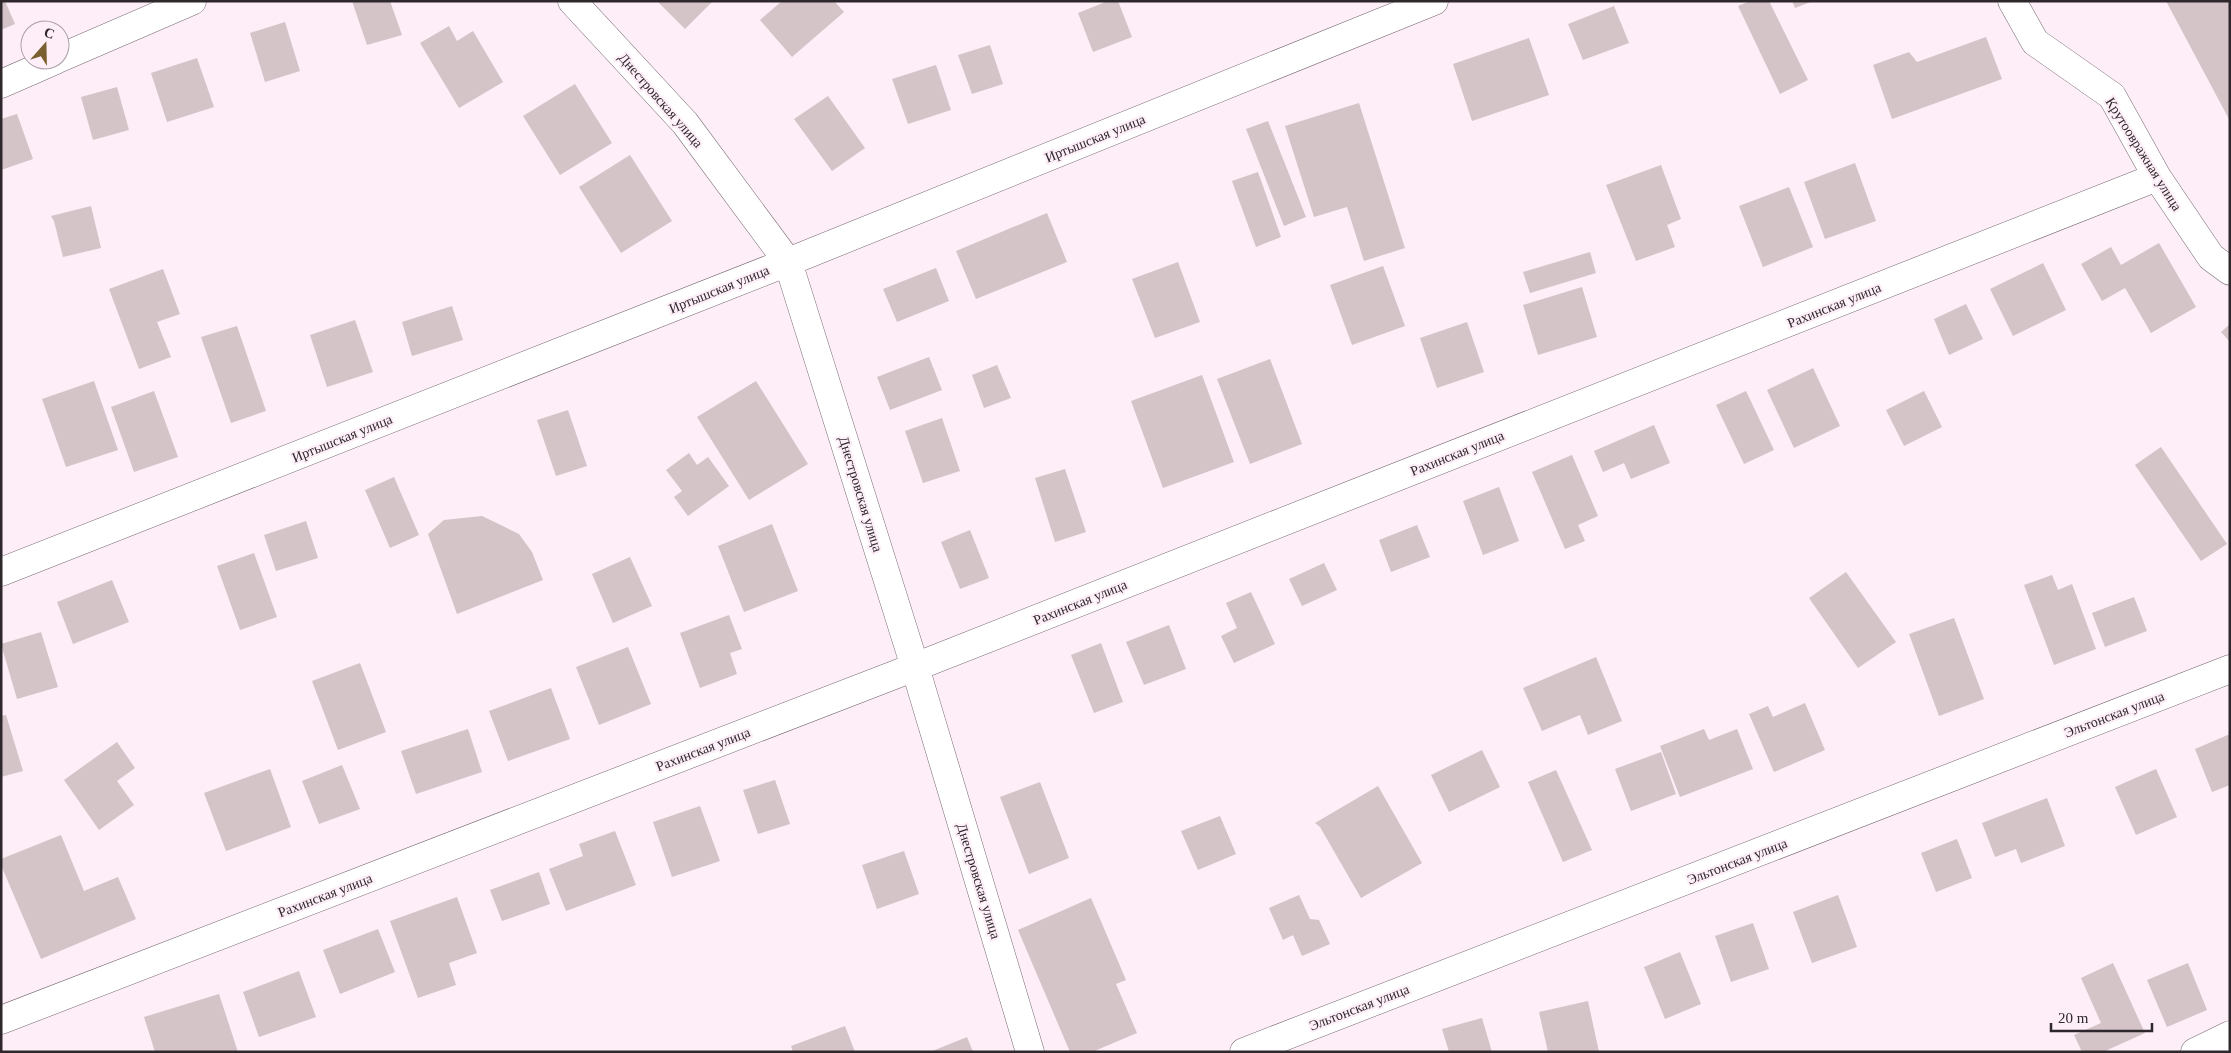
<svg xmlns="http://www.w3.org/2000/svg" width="2231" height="1053" font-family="Georgia,serif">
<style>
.building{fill:#d4c3c7}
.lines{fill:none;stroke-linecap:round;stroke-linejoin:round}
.minor-casing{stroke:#776a72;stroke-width:29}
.minor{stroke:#fff;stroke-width:28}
.labels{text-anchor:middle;stroke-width:4.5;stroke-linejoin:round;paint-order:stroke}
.street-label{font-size:14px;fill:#2e282c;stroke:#fdeef7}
</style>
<rect width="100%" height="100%" fill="#fdeef7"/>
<path class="building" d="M1 1H5L15 24 1 30Z
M352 1H390L402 35 367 45Z
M657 1H713L685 29Z
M782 1H834L844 12 792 57 760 20Z
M1108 1H1118L1132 37 1093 52 1078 13Z
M1750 1H1769L1808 80 1780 94 1738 6Z
M1792 1H1813L1795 8Z
M2166 1H2230V121Z
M1614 6 1629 43 1583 60 1568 24Z
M285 22 300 71 265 82 250 33Z
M449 26 457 41 473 31 503 82 459 108 420 43Z
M1986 37 2002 79 1892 119 1873 65 1909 52 1917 62Z
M1529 38 1549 95 1472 121 1453 64Z
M990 45 1003 84 972 94 958 55Z
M197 58 214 107 167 122 151 73Z
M936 65 951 110 908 124 892 79Z
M575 84 612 143 560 175 523 116Z
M117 87 129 130 93 140 81 97Z
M828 96 865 148 832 171 794 119Z
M1359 103 1405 248 1364 261 1347 207 1314 217 1285 126Z
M17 114 33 159 1 170V119Z
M1268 121 1306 217 1284 226 1246 129Z
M630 155 672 221 621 253 579 187Z
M1855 163 1876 221 1825 239 1804 182Z
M1661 165 1681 219 1667 225 1675 247 1636 261 1606 185Z
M1258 172 1281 237 1256 247 1232 181Z
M1789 187 1813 247 1763 267 1739 206Z
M91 206 101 248 63 257 54 221 51 216Z
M1047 213 1067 262 976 299 956 251Z
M2159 243 2196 307 2151 333 2125 288 2102 301 2081 264 2111 247 2121 265Z
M1590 252 1596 273 1530 293 1523 272Z
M1178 262 1200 322 1155 338 1132 279Z
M2043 263 2066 310 2013 336 1990 289Z
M1383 266 1405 326 1352 345 1330 285Z
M936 268 949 301 897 322 883 289Z
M163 269 180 314 157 322 171 357 139 369 109 289Z
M1582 287 1597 337 1538 355 1523 305Z
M1966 304 1983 339 1949 355 1934 319Z
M452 306 463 340 412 356 402 322Z
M355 320 373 372 327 387 310 335Z
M1467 322 1484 372 1437 388 1420 338Z
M2230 324V342L2221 332Z
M237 326 266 411 231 423 201 337Z
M929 357 942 390 890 410 877 377Z
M1270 359 1302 444 1250 464 1217 379Z
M997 365 1011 398 984 408 972 375Z
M1813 368 1840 426 1794 448 1767 390Z
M1202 375 1234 462 1163 488 1131 401Z
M94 381 118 450 66 467 42 399Z
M756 381 808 464 749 500 697 417Z
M154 391 178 457 134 472 111 407Z
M1746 391 1774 450 1744 464 1716 405Z
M1924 391 1942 427 1904 446 1886 410Z
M568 410 587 466 556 476 537 420Z
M942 418 960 471 923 483 905 431Z
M1654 425 1670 463 1631 479 1624 463 1603 472 1594 451Z
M2161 447 2227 544 2201 561 2135 465Z
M689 453 697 465 708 457 729 486 688 516 674 497 682 491 666 470Z
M1572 455 1598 516 1578 525 1585 541 1565 549 1532 472Z
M1065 469 1086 532 1055 542 1035 478Z
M394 477 419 535 390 548 365 490Z
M1499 487 1519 541 1483 555 1463 501Z
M482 516 519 534 532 552 543 580 457 614 428 534 444 520Z
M306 521 318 558 276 571 264 535Z
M772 524 798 591 744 612 718 546Z
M1417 525 1430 557 1391 572 1379 540Z
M970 530 989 578 960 589 941 542Z
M254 553 277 617 240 630 217 566Z
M630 557 652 606 613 623 592 574Z
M1324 563 1337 590 1302 606 1289 579Z
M1846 572 1896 642 1858 668 1809 598Z
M2052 575 2058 590 2072 584 2096 649 2054 665 2024 585Z
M112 580 129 622 73 644 57 602Z
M1251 592 1275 644 1234 663 1221 636 1237 628 1226 603Z
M2134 597 2147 631 2105 647 2092 613Z
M729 615 742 649 730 653 737 674 700 688 680 633Z
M1954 618 1984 699 1939 716 1909 634Z
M1169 625 1186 669 1144 685 1126 642Z
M41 632 58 687 17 699 1 644Z
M1101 643 1123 702 1094 713 1071 655Z
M628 647 651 704 599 725 576 667Z
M1596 657 1622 721 1588 735 1580 715 1542 731 1523 688Z
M360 663 386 732 338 750 312 681Z
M551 688 570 739 508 761 489 711Z
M1805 703 1825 750 1774 772 1749 714 1768 706 1773 717Z
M6 715 23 771 1 777V716Z
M468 729 482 772 416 794 401 751Z
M1704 729 1709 740 1737 729 1753 769 1680 797 1660 746Z
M2230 734V785L2212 792 2195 749Z
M117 742 135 768 117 781 134 805 99 830 64 780Z
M1482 750 1500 787 1449 812 1431 775Z
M1661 752 1676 794 1631 811 1615 769Z
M342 765 360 809 319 824 302 781Z
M270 769 291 827 226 851 204 793Z
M2156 769 2177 817 2136 835 2115 787Z
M1556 770 1592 850 1563 862 1528 782Z
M775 780 790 824 758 834 743 790Z
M1040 782 1069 858 1029 874 1000 797Z
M1378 786 1422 863 1361 898 1320 827 1315 823Z
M2047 798 2065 846 2021 863 2016 849 1995 857 1982 823Z
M700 806 720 861 672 877 653 822Z
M1220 816 1236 854 1198 870 1181 831Z
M615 831 636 885 566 911 549 869 583 856 579 844Z
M61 835 84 891 118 877 136 919 41 959 1 865V859Z
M1957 839 1972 878 1936 892 1921 853Z
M904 851 919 894 877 909 862 865Z
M539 872 550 904 502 921 490 890Z
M1299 895 1310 919 1319 920 1330 944 1302 956 1293 935 1283 940 1269 908Z
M1838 895 1857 947 1812 963 1793 912Z
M457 897 477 953 449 963 456 985 418 998 390 921Z
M1091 898 1126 980 1116 984 1137 1033 1092 1052H1070L1018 930Z
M1753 923 1769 969 1731 982 1715 936Z
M378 929 395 972 340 994 323 950Z
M1680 952 1701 1004 1665 1019 1644 967Z
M2113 963 2145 1033 2103 1052H2082L2074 1035 2101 1023 2081 978Z
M2188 963 2207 1010 2167 1027 2147 980Z
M299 971 316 1017 259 1037 243 992Z
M219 994 238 1052H155L144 1017Z
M1588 1001 1599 1052H1548L1539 1012Z
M1482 1018 1492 1052H1449L1442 1029Z
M845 1026 855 1052H793L791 1046Z
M967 1037 973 1052H930Z"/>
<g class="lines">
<g class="minor-casing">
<path id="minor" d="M572 1 685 123 788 262 915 667 1030 1052
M2012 1 2035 42 2112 96 2157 177 2211 257 2230 271
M60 58 192 1
M1 84 56 60
M1 572 788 262 1434 1
M1 1020 915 667 2157 177
M1244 1052 2230 669
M2195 1052 2230 1035"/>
</g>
<use href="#minor" class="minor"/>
</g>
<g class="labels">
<g class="street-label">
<text transform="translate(661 100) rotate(49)" y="5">Днестровская улица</text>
<text transform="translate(1095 138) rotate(-22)" y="5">Иртышская улица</text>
<text transform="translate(2144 154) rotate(58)" y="5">Крутоовражная улица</text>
<text transform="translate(719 289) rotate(-22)" y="5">Иртышская улица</text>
<text transform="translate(1834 305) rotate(-22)" y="5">Рахинская улица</text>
<text transform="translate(342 438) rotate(-22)" y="5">Иртышская улица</text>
<text transform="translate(1457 453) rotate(-22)" y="5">Рахинская улица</text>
<text transform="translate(861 494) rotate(73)" y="5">Днестровская улица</text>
<text transform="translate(1080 602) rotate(-22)" y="5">Рахинская улица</text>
<text transform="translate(2114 714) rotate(-21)" y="5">Эльтонская улица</text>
<text transform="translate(703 749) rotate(-21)" y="5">Рахинская улица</text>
<text transform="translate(1737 861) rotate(-21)" y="5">Эльтонская улица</text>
<text transform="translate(979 881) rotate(73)" y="5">Днестровская улица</text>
<text transform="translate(325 895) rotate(-21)" y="5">Рахинская улица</text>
<text transform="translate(1359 1007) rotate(-21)" y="5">Эльтонская улица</text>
</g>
</g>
<rect width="2231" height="1053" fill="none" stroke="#2e282c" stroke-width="5"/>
<g transform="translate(45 45) rotate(20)"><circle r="24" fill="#fdeef7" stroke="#aa9fa6"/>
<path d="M0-4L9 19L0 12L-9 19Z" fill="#7a5f31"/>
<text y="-8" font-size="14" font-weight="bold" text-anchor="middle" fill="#2e282c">С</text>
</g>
<path d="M2051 1023v8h101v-8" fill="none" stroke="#2e282c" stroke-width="2.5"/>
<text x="2058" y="1023" font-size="15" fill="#2e282c" stroke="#fdeef7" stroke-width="4" paint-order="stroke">20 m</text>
</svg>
